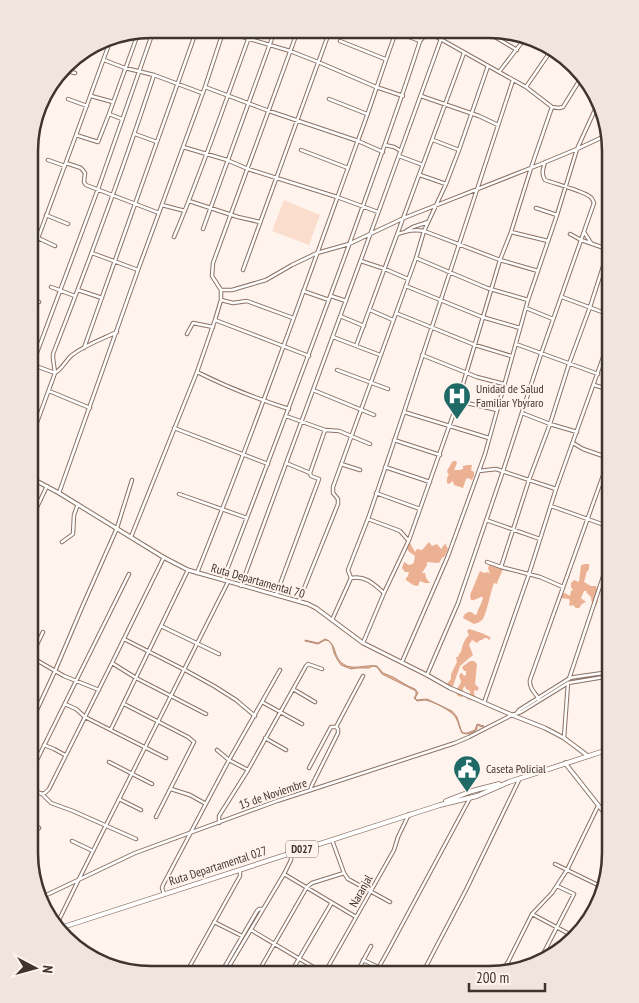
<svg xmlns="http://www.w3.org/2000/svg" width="639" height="1003" font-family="'PT Sans Narrow',sans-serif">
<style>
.green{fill:#fbddcd}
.forest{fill:#ecb192}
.water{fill:#eeb394;stroke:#b98d75}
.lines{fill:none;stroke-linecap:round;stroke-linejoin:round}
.minor-casing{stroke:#8a7164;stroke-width:4.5}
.tertiary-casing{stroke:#8a7164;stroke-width:4.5}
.secondary-casing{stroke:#8a7164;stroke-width:5}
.primary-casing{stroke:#8a7164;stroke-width:5.5}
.minor{stroke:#fff;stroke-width:2.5}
.tertiary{stroke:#fff;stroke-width:2.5}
.secondary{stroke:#fff;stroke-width:3}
.primary{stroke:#fff;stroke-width:4}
.labels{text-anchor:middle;stroke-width:4;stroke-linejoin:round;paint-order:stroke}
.shield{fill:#fff3ed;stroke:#786d67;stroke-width:1}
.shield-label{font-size:11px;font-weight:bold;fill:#3e332d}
.poi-label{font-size:12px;fill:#3e332d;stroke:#fff3ed;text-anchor:start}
.street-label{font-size:12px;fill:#3e332d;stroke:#fff3ed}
.rim{fill:none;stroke:#3e332d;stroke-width:2.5}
</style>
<rect width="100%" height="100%" fill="#fff3ed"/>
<path class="green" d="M284 200 320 215 309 245 272 231Z"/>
<path class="forest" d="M454 461H456L457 463 454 470H460L463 469V466L468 465H472L471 470 474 472V476L472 480 468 478 466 479 463 488 454 485 453 481 449 484 447 483V478L449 474H448L447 471 452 462Z
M429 542 432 546 437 544 441 549 443 546 447 543 446 545 448 549 445 556 442 558 439 563 427 562V565L422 573H425L426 578 430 583H425L420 581 418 586 413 585 406 580V578L408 576 409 572H405L402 568 404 562 409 565 413 564 414 561 415 556C410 552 406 551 407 545L410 543 415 552 417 549 422 550Z
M490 563 496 564 499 568H503C502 574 498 578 497 584L494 583C491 590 486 617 482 620 480 622 477 623 474 624L463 618 464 615 468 612H471L475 615 477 614C478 608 482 604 483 597H481L474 600H471L470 595 480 571 484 573 488 572 490 574 488 568Z
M585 564H589V569L586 573V575L584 582 591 586H596L597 590 600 593 596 599 598 601 596 606 593 605 592 604 591 597 586 592 587 591H584L581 598 586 602 582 604 579 608H576L573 605 570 606 569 604 570 602 569 599 561 598V594L565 593 570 596 571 591 573 590 571 587V583L574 580 579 582 581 565Z
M469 629C476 631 486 634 491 638L489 640 487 638H484L482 640H480L477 643 472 640 469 645 473 655 460 666 452 689 446 685 450 680 451 679V674L457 662 456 657H458L459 654 461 652C462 647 464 639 469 635L467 631Z
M470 661H474L477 664 475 684 479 688 477 691 474 690 475 700H471L467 699 468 694H470V691L466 689 465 686 463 688V693L465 695 462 697 458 696 455 691 459 686 461 682C461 678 457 677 461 673H462L464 676 466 675V671H464L462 667Z"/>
<path class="water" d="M325 639C337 642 333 658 343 664 353 671 366 664 377 666L383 673 393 677 408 686 415 689 418 693 415 698 417 700 427 699 452 711 457 717 461 730 463 733H467L475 730 477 724 484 726 482 727 477 725V729C473 733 467 735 462 733 459 728 459 723 456 718 453 711 432 701 425 700 423 700 419 701 417 701L414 698 416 695V691L382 674 377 667 373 666 369 668H357L351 669 341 665 337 659 334 653 332 645 329 641 325 640 318 644 305 641V640L318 643Z"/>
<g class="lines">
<g class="minor-casing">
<path id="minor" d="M197 30 221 36
M390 30 396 32 397 30
M223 31 290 51 318 62 376 87 403 96
M485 31 517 50
M340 41 385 59
M96 43 108 46
M104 60 125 68 154 75 202 93
M62 70 75 73
M499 72 526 87 552 107 559 108 563 107 581 78
M205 87 269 111 358 141 383 152
M526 87 552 49
M91 96 113 102
M421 96 479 116 498 125
M68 99 87 106
M329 99 367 114
M109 114 98 142 76 135 112 36
M122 119 109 114 139 31
M135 134 157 142
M433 140 459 150
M385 145 394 147 401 151
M183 147 227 160 248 169 337 197 378 212
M301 150 348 168
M399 156 423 165
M48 160 65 166
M66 163 81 168 85 173 84 182 86 185 159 213
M420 175 446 184
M189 201 238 217 260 222
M162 205 185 211
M536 208 557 215
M46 215 68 224
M203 229 275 30
M406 231 413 227 428 222
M511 232 548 241
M584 232 591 243
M398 234C407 231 414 229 424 231L500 260 538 271
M570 234 581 240 610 250
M174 237C203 169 226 99 252 29
M38 238 55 246
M92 253 138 270
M416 258 487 288 528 300
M30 260 76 135
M361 261 385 269 408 279
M243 270 330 30
M406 286 482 317 520 328
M51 287 75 296
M78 290 102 298
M221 290H232L266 280 292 265 317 253 349 244 404 218 541 164 577 149 607 135
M303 291 329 300
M331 296 346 301
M562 297 610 315
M30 298 39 302
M221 300 233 303 247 301 293 318
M526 308 553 319
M370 310 393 320
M396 313 475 345 511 356
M340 316 364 326
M215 320 309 356
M187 334 193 323 213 327
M333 337 380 355
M516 344 598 374
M356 346 464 53
M84 348 197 29
M422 355 477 377 504 384
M33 365 55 373
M337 370 388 389
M197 372C227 387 257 399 289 409
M55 373 53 358V354C89 262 123 169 154 75
M29 374 98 189 154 29
M594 385 610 390
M313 390 374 415
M49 391 90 408
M458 401 497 410
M522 413 550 424 577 432
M174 428 268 464
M325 430 339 431 370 444
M489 438 404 412C440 301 476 190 513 80
M394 440 440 455
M573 443 583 449 609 458
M29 444 55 373C63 368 66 360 72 355 85 345 102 339 117 332
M286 463 310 473
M341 464 360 470
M385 467 430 482
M479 471 496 469 556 489
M605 471 610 473
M59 493 138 270 205 87 224 29
M376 493 420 509
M179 494 247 518
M551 506 610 527
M368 519 395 529 400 531 408 540
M486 520 540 539
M29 524 47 486
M131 537 197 372 215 320 221 300V290L212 276 213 263 298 30
M62 542 73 534 74 515 78 504
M487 562 501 567
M351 578 348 570 369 516 404 412
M223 580C266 469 308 357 349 245 373 177 398 110 420 41
M241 586 381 205 441 39 447 31
M563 587 540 577 501 567 529 480 550 424 569 364 590 307 610 245
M276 595 319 479 311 476 310 473 325 430 286 416
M299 601 338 504V499L333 493V487L416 258 424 231 446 184 459 150 488 66
M332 620 351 578C365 575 374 584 384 593
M161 626 219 654
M124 639 185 670 214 686 236 700 255 716
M363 643 384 593 409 540 420 509 458 401 500 260 511 232 531 168 552 107
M31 657 64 676 99 690
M29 661 43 632
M402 662 448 556 485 454 528 300 557 215 577 149 599 101
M112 663 136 678 206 714
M427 675 458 603 503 471 541 354 594 203C592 199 593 198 589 196 580 190 556 184 545 180 541 174 543 169 545 162
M569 679 610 556
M293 689 315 702
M539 699C535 693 529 688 530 680L610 456
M262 702 302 724
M484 703 529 574 556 489 610 338
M65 704 76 709 85 717 166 758
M124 704 188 737 194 742 156 817
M29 727 55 671 83 605 117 528 132 480
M336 727 363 676
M111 729 188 570
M265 738 286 750
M564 738 568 683
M44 745 54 749 65 755
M217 750 229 760 248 770
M109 762 152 784
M309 768 331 727H336L338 729V733L311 787V790
M29 776 129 574
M29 788 42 794 45 793 49 789 112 663 164 557
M171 789 190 795 206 804
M42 794 51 803 73 811 136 839
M119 799 141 810
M29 822 39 828
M219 823V816L248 770 306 666 308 664 322 669
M332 840 344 873 348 879 390 902
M72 841 93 851
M555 864 600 886
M284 874 356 917
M164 894 162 888 163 885 229 760 280 670
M532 914 573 936
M214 922 242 936
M251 930 325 974
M90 955 92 954
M363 960 393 974
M539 962 574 894 557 886
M507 963 517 969
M503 972 532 914 552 893 567 870 598 806
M186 973 240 876V870
M221 973 257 911 259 909H263
M225 973 284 874 291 860V853
M257 974 307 887 312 883 344 873
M290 974 331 904
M324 974 394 850 398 837 409 814
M356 974 371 946
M375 974 389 949 470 798
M422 974 466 890 520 778"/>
</g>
<g class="tertiary-casing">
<path id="tertiary" d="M197 573C254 431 305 287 357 143 371 107 382 69 396 32L420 41 428 32 499 72 526 37
M517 713 519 710 570 678 575 677 610 672
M38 899 135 853 277 801 455 743 469 737 512 715 521 712 568 683 610 676
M57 924 79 879 228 582"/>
</g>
<g class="secondary-casing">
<path id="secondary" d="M29 477 59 493 163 557 188 570 308 604 316 608 363 643 427 675 450 688 512 715 545 728 564 738 588 756
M565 763 610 820"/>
</g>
<g class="primary-casing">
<path id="primary" d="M446 801 472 791 499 784
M60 928 440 805 477 796 509 782 610 749"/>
</g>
<use href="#minor" class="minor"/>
<use href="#tertiary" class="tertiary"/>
<use href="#secondary" class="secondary"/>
<use href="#primary" class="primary"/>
</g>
<defs>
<g id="hospital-pin" transform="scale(1.4375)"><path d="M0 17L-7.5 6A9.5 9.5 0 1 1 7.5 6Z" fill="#1f6a66" stroke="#fff3ed"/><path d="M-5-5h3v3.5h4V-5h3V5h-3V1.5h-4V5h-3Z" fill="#fff"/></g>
<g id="civic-pin" transform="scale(1.4375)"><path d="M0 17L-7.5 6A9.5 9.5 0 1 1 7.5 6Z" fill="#1f6a66" stroke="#fff3ed"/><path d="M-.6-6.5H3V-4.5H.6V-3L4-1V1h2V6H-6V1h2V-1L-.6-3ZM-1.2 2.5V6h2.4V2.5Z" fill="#fff"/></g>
</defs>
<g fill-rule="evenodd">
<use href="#hospital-pin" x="457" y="396"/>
<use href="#civic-pin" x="467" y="769"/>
</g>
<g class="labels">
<rect class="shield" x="286" y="840.5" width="32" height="17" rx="4"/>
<g class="shield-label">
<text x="302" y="853">D027</text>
</g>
<g class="poi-label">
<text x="476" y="393">Unidad de Salud<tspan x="476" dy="14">Familiar Ybyraro</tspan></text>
<text x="486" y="773">Caseta Policial</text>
</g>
<g class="street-label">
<text transform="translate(258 581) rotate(16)" y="4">Ruta Departamental 70</text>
<text transform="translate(273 794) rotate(-19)" y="4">15 de Noviembre</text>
<text transform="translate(218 866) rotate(-18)" y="4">Ruta Departamental 027</text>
<text transform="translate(361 891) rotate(-61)" y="4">Naranjal</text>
</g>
</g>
<path d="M0 0H639V1003H0ZM151 38H489A113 113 0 0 1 602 151V853A113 113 0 0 1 489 966H151A113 113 0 0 1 38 853V151A113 113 0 0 1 151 38Z" fill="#f0e4de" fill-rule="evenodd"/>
<path class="rim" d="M151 38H489A113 113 0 0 1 602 151V853A113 113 0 0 1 489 966H151A113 113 0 0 1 38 853V151A113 113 0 0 1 151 38Z"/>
<g transform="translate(35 968) rotate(96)" stroke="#fff3ed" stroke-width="4" paint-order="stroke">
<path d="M0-4L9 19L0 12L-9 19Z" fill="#3e332d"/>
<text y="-8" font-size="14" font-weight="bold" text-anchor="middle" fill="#3e332d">N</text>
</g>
<path d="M469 983v8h76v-8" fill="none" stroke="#3e332d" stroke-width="2.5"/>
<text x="476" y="983" font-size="15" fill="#3e332d" stroke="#fff3ed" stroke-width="4" paint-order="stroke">200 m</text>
</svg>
